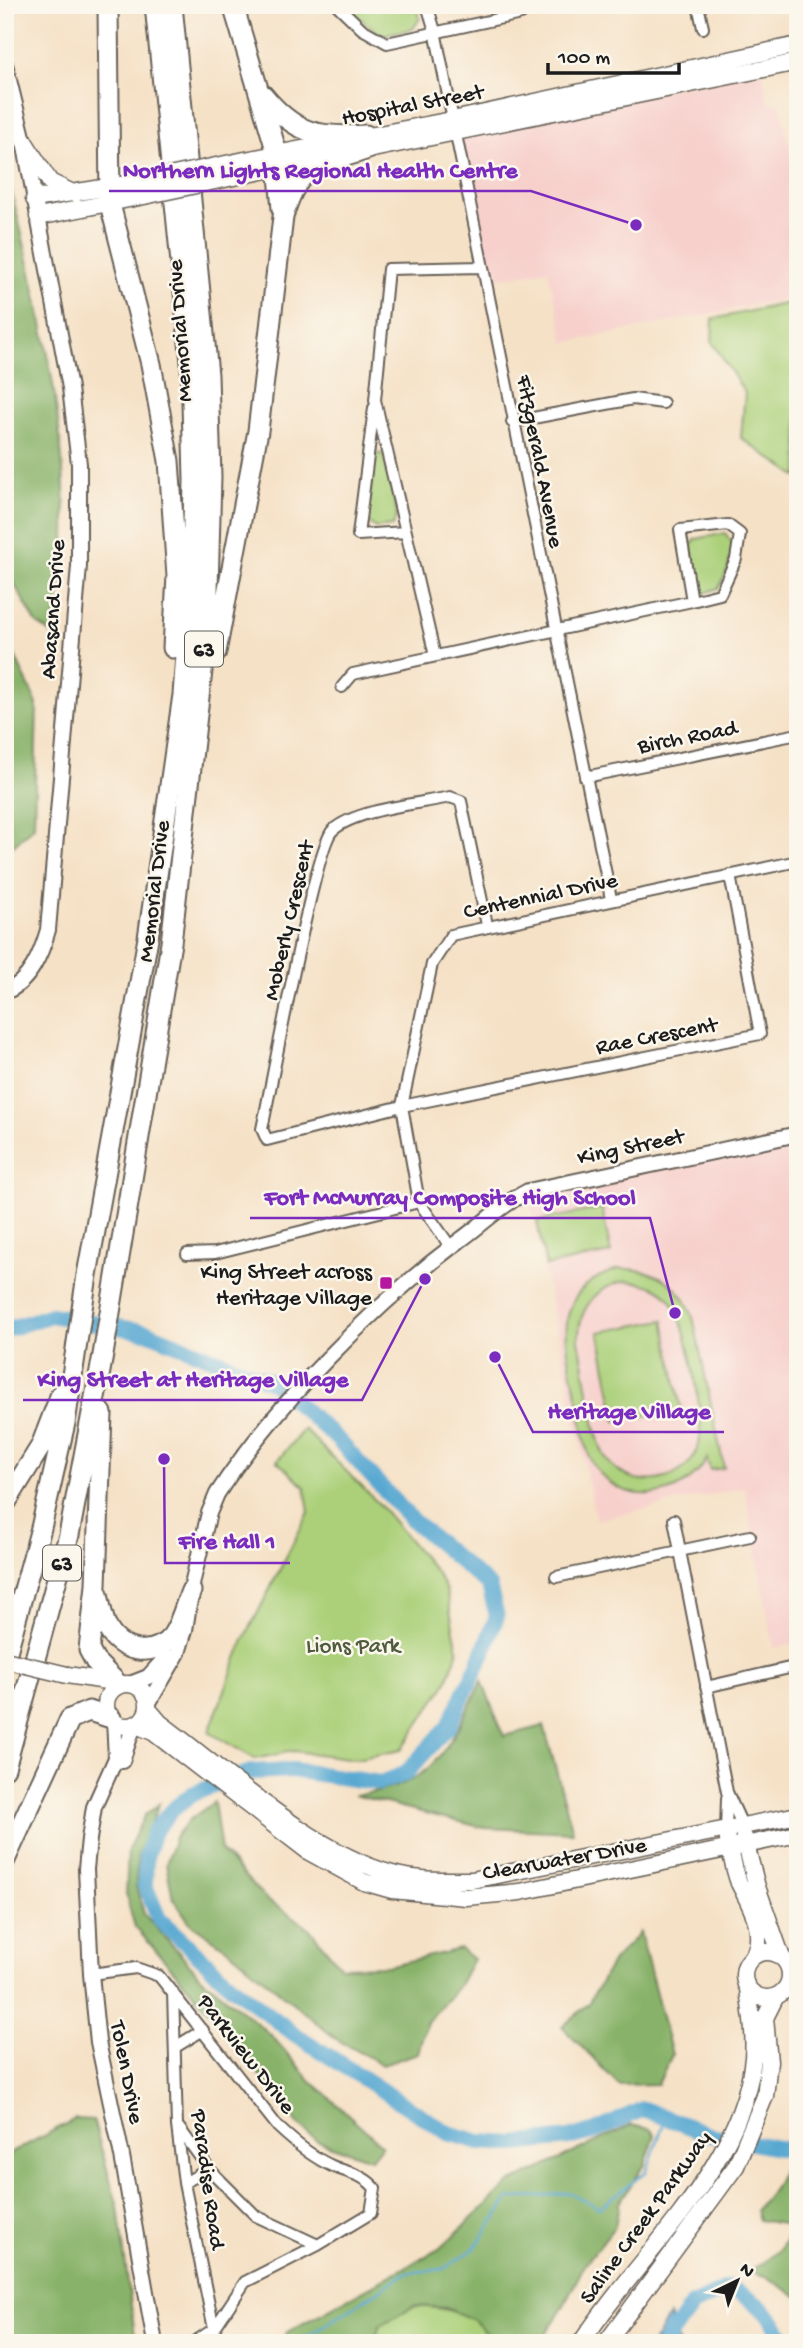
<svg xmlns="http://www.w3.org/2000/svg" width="803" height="2348" font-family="'Gochi Hand',sans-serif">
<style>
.built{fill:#f7d0cc}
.green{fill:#abd079;stroke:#64764a;stroke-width:2;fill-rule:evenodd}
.forest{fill:#88b269;stroke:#526742;stroke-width:2}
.water{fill:#57a7d1;stroke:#3a6276;stroke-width:2}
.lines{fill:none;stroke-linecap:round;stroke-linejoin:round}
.stream{stroke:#57a7d1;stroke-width:2.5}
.river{stroke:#57a7d1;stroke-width:16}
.minor-casing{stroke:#686158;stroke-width:14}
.tertiary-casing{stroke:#686158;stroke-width:18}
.secondary-casing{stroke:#686158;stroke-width:19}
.motorway-casing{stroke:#686158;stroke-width:23}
.minor{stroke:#fff;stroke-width:10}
.tertiary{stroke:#fff;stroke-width:14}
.secondary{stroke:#fff;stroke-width:16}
.motorway{stroke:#fff;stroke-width:19}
.secondary-bridge-casing{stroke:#686158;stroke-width:19;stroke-linecap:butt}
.secondary-bridge{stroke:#fff;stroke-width:16}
.poi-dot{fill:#b5179e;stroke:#fbf7ec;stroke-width:2.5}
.labels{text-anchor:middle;stroke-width:5;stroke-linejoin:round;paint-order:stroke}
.shield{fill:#fbf7ec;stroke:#5f5e5a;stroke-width:2}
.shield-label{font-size:21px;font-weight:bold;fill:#1c1c1c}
.street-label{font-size:23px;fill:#1c1c1c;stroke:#fbf7ec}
.poi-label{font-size:23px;fill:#1c1c1c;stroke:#fbf7ec;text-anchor:end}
.park-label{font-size:23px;fill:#4e5b3d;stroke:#fbf7ec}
.leader{fill:none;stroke:#7b2cbf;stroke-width:2.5}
.callout-dot{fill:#7b2cbf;stroke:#fbf7ec;stroke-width:2.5}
.callout-label{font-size:24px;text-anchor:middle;font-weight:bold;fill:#7b2cbf;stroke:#fbf7ec;stroke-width:5;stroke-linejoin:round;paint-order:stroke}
</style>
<rect width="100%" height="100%" fill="#fbf7ec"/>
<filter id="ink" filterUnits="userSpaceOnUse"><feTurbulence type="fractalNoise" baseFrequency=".0143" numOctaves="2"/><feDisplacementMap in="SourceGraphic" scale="14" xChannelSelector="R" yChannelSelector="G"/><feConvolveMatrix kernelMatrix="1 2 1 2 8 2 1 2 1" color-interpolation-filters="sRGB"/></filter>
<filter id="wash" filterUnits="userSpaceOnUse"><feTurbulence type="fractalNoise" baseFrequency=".00686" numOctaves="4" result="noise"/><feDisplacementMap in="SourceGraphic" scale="28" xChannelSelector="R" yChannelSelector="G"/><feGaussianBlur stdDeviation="1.57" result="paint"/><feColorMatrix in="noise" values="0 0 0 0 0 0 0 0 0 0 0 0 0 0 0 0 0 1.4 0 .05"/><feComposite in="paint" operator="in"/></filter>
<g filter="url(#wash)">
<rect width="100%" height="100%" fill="#f5e1c6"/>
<path class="built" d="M762 70 768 103H780L795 174H798V296L565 343 548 270 485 281 455 134Z
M798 1134V1643L774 1648 744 1487 596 1520 528 1191Z"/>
<path class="green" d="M342 5H416L420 18 413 29 381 35Z
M798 301V477L741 438 745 393 712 342 713 319Z
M380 453 384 455 397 514 393 526 376 528 367 521 374 458Z
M725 533 733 544 728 569 719 588 705 593 700 588 690 547 696 539Z
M602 1208 611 1253 546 1266 537 1221Z
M619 1269C655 1268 681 1283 693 1317L724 1468 710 1470 707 1459C684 1501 620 1509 593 1464 583 1446 582 1421 578 1401 566 1345 547 1290 619 1269ZM627 1281C644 1283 658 1286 670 1299 687 1319 707 1424 698 1448 682 1488 625 1492 604 1455 593 1434 585 1367 579 1341 577 1309 596 1286 627 1281Z
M664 1320 681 1409 616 1421 599 1332Z
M304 1429 379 1504 436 1572 446 1590 458 1651 447 1682 401 1750 356 1759 293 1751 255 1759 209 1732 244 1640 309 1512 305 1487 277 1461Z
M414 2306C437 2307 487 2312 491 2343H368L374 2340 380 2326Z"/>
<path class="forest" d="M5 166C36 287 68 419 65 544 64 574 57 605 53 634L37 624 5 568Z
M5 634 37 704 34 826 5 853Z
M482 1681 504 1736 544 1726 573 1832 484 1828 354 1795C437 1787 447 1748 482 1681Z
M214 1802 221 1851 266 1899 307 1926 341 1967 387 1966 460 1949 473 1959 458 1987 427 2022 418 2053 383 2065 336 2039 229 1950 190 1923 173 1898 166 1864 175 1837 189 1820Z
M159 1804 138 1856 136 1886 144 1914 200 1976 271 2035 310 2080 382 2145 371 2159 317 2141 293 2119 230 2035 135 1927 126 1896 128 1850 144 1816Z
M640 1932 672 2055 658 2084 619 2085 562 2027 588 2004 613 1961Z
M75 2119 93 2120 118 2207 136 2343H5V2156Z
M631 2125 650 2129 655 2135 644 2166 619 2203 615 2226 585 2264 562 2309 540 2343H491L490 2337 474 2320 446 2308 414 2306 380 2326 374 2340 368 2343H280L287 2332 439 2249 510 2183Z
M784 2167H798V2297L768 2278 749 2272C766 2260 791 2248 789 2225L759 2220 756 2210 774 2188Z"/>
<path class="water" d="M669 2316 679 2343H653Z"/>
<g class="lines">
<path class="stream" d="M297 2343 406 2273 443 2269 473 2250 509 2199 571 2193 599 2208 646 2172 666 2118"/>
<path class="river" d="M5 1330 51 1315 147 1332 274 1383 337 1439 412 1520 489 1586 497 1616 478 1665 448 1727 405 1774 380 1783 292 1770 251 1772 192 1794 171 1811 154 1831 146 1857 145 1885 159 1919 232 1986 293 2033 448 2133 480 2142 515 2144 569 2138 596 2131 643 2109 711 2135 798 2152
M665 2343 692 2305 729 2288C761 2303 769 2313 787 2343"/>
</g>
</g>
<g filter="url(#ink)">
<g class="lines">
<g class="minor-casing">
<path id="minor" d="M337 5 362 29 387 43 521 14 534 5
M427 5 435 31 611 899
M698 5 703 28
M374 408 358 535 406 532
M512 422 633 399 663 403
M435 656 375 400 388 269 482 267
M342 687 353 674 692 601 720 594 736 559 740 534 728 525 680 530 692 601
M585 777 798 734
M487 925 461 801 450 797C418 804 357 809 333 830 315 845 271 1088 262 1129L267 1140 402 1106 760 1034 730 875
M450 1246 419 1202 402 1106 432 964 451 935 798 861
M187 1254 215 1253 419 1202
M674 1520 727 1792 743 1827
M556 1577 750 1536
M706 1687 798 1666
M726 1831 727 1798
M786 1963 798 1966
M91 1974 136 1968 159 1976 278 2127C294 2142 312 2157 332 2166 348 2173 363 2174 375 2188L371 2213 318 2245 245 2282 214 2329 193 2343
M787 1986 798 1983
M173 1992 177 2126 184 2183 214 2329
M177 2046 203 2030
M179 2128 209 2169 256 2216 318 2245
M184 2183 209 2169"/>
</g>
<g class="tertiary-casing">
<path id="tertiary" d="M5 64 24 141 70 388 79 464V566L48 930C41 954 30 982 5 992
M130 1684 148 1677 167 1656
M148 1704 178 1653 185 1630 193 1580 209 1513 217 1494C274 1406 375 1304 459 1241 483 1224 502 1204 528 1191L798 1134
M114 1720 116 1758 94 1807 89 1839 86 1869 91 1974 98 2042 122 2156 155 2343
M122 1761 134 1725"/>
</g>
<g class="secondary-casing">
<path id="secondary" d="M24 141 50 182 75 194
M358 152 798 62
M245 160 462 118 798 45
M248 174 325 158
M34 199 140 182
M38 217 144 196
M67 1675 120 1683
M106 1705a21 21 0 1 1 42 0a21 21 0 1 1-42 0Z
M148 1709 160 1723C226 1772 314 1853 392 1874 418 1881 445 1880 472 1880L798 1815
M136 1725 153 1732 309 1852 364 1882 392 1890 466 1897 520 1892 798 1834
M744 1837 757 1887 782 1958
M728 1840C731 1854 734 1870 739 1883 750 1905 766 1930 754 1955
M744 1975a23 23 0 1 1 46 0a23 23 0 1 1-46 0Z
M581 2343C639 2254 742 2168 753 2058 755 2035 751 2012 748 1989
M606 2343 736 2166 765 2096 769 2062 765 2018 776 1996"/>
</g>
<g class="motorway-casing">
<path id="motorway" d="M108 5 110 204 151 364 169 461 177 576 173 648
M233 5 277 153 282 209
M263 95C295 134 318 138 366 135
M216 652 258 431 283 217C299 161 317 167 368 149
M102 1413 96 1585 89 1650 95 1661 115 1681
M5 1504 41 1446 61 1394
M98 1594C100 1604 102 1615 106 1625 117 1652 153 1660 172 1636 181 1623 185 1605 191 1591
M5 1659 41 1528 65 1423 87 1275 148 938 183 695 192 574 194 480 191 362 155 5
M5 1768 69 1535 103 1355 171 943 207 627 211 477 208 375 172 5
M5 1860 70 1719 89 1711 111 1718"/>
</g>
<use href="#minor" class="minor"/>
<use href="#tertiary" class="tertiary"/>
<use href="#secondary" class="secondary"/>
<use href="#motorway" class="motorway"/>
<g class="secondary-bridge-casing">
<path id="secondary-bridge" d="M140 182 245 160
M144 196 248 174
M5 1660 67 1675"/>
</g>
<use href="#secondary-bridge" class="secondary-bridge"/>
</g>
</g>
<rect class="poi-dot" x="379" y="1276" width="14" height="14" rx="3.5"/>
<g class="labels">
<g class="shield">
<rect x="185" y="631.5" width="38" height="35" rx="5"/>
<rect x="43" y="1545.5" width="38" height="35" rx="5"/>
</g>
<g class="shield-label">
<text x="204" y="656">63</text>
<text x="62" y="1570">63</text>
</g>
<g class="street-label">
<text transform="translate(412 103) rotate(-11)" y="8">Hospital Street</text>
<text transform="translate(178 331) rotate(-94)" y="8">Memorial Drive</text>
<text transform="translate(542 461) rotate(79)" y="8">Fitzgerald Avenue</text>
<text transform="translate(51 609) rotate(-86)" y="8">Abasand Drive</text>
<text transform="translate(687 735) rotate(-11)" y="8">Birch Road</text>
<text transform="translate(152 891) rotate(-83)" y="8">Memorial Drive</text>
<text transform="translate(540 894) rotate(-12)" y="8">Centennial Drive</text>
<text transform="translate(287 920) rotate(-77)" y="8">Moberly Crescent</text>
<text transform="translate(656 1034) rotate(-11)" y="8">Rae Crescent</text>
<text transform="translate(630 1145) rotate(-12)" y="8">King Street</text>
<text transform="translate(564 1857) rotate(-10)" y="8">Clearwater Drive</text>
<text transform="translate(248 2053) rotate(52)" y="8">Parkview Drive</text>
<text transform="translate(129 2072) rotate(79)" y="8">Tolen Drive</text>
<text transform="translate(210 2179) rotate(82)" y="8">Paradise Road</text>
<text transform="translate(644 2216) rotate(-54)" y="8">Saline Creek Parkway</text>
</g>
<g class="poi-label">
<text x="372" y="1278">King Street across<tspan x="372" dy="26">Heritage Village</tspan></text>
</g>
<g class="park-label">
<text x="353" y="1652">Lions Park</text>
</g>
</g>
<path class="leader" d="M636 225L531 191H109M675 1313L650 1218H250M425 1279L362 1400H23M495 1357L533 1432H724M164 1459L165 1563H290"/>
<g class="callout-dot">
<circle cx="636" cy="225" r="7"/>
<circle cx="675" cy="1313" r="7"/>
<circle cx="425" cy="1279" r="7"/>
<circle cx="495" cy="1357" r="7"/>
<circle cx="164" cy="1459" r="7"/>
</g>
<g class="callout-label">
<text x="320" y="177">Northern Lights Regional Health Centre</text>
<text x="450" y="1204">Fort McMurray Composite High School</text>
<text x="193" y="1386">King Street at Heritage Village</text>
<text x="629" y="1418">Heritage Village</text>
<text x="227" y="1548">Fire Hall 1</text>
</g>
<rect width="803" height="2348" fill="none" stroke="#fbf7ec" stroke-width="28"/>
<g transform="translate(737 2281) rotate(43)" stroke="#fbf7ec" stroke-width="5" paint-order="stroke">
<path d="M0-5L12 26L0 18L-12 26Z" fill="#1c1c1c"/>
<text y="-10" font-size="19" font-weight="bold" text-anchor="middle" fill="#1c1c1c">N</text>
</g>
<path d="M548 63v10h131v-10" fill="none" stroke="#1c1c1c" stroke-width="3.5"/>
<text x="558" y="63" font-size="21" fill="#1c1c1c" stroke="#fbf7ec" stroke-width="5" paint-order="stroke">100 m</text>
</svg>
